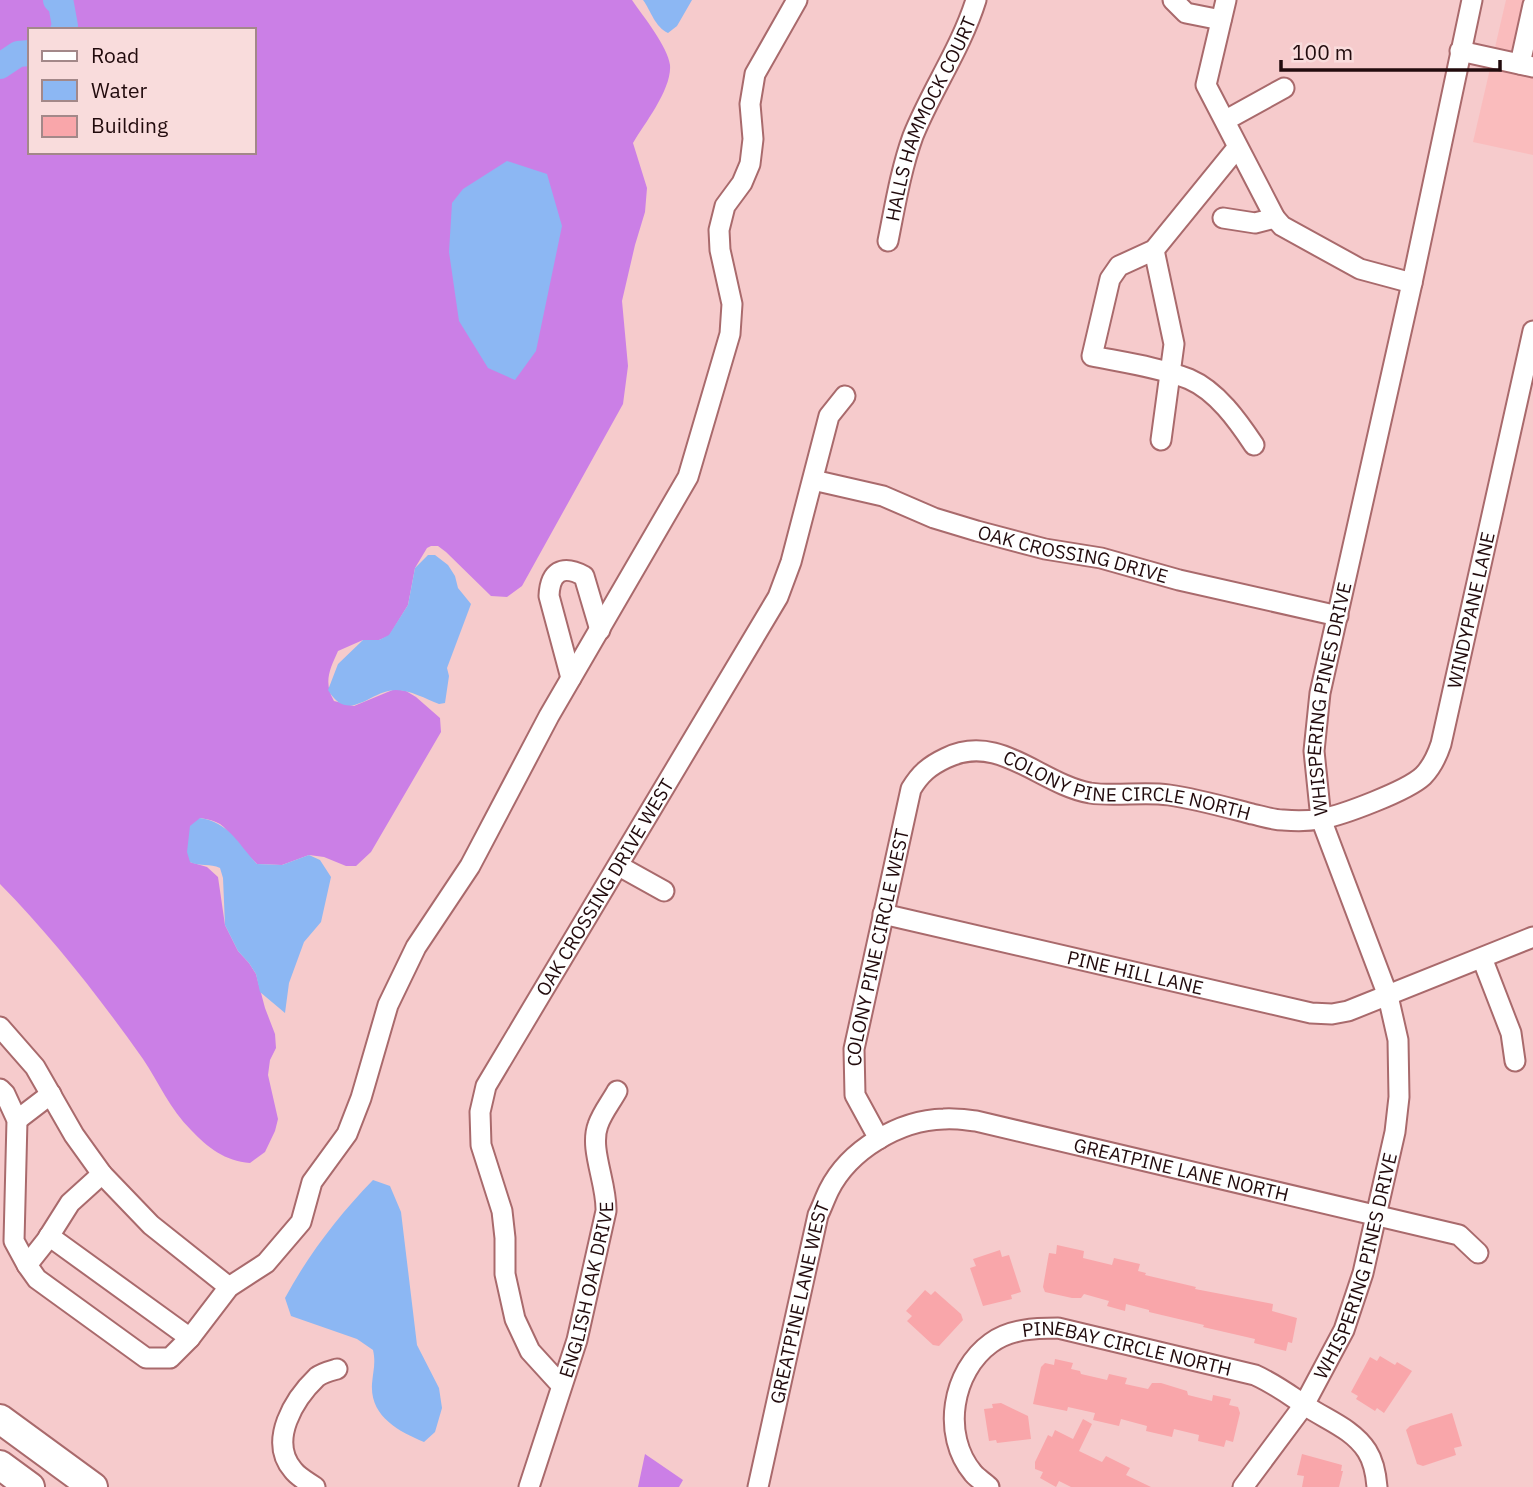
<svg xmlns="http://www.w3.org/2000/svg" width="1533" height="1487" font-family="'IBM Plex Sans',sans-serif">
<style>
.built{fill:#fabcbd}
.forest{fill:#cb7fe6;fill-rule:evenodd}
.water{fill:#8cb7f3}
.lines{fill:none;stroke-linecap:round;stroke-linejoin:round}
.river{stroke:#8cb7f3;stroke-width:26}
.building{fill:#f9a6aa}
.minor-casing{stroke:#a96a6c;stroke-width:23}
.highway-casing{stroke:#a96a6c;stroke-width:32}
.minor{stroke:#fff;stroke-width:19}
.highway{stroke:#fff;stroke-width:28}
.labels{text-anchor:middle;stroke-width:5;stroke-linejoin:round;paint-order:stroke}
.street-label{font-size:19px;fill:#220b0d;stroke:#f9dcdc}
</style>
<rect width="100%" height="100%" fill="#f6cbcc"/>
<path class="built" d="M1506 0H1533V155L1473 142Z"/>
<path class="forest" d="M0 0H632C643 16 668 47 670 65 672 89 645 123 633 143L647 188 645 212 635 245 622 301 628 366 623 404 522 586 507 597 491 596 446 552 438 546H431L427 548 415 568 408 605 389 636 379 640H363L338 651C330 669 323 682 334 701L354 706 395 689 406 691 416 697 440 718 441 732 371 852 356 866H346L324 857 309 855 282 865 257 864C250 857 243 850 237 843 223 826 224 822 200 818L190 862 207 867 218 877 225 925 238 951 249 963 256 974 265 1008 275 1034 276 1048 270 1060 268 1075 278 1119 275 1131 265 1152 250 1163C225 1161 208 1148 191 1130 170 1109 159 1083 143 1059 99 997 53 938 0 884ZM30 30H254V152H30Z
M645 1454 683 1480 679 1487H638Z"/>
<path class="water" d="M643 0H692L677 26 668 33C655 27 651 11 643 0Z
M507 161 547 174 562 226 536 351 515 380 488 368 459 321 449 252 452 203 463 189Z
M428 555H435L448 565 455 576 458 588 471 604 447 668 449 676 445 703 439 704C426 699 410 690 396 690 370 690 349 725 328 690L338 664 363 640H379L389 635 408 605 415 568Z
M200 818C229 822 238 844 257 864L282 865 309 855 320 860 331 877 321 922 304 942 289 983 285 1013 260 992 256 974 249 963 238 951 225 925 223 878 220 868C210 863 200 867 190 862L187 852 190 826Z
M373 1180 390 1186 401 1212 417 1345 439 1388 442 1408 435 1432 424 1442C398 1431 370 1416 372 1384 373 1371 376 1363 373 1350L357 1339 291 1316 285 1298C308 1255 339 1215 373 1180Z"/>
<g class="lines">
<path class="river" d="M56 0 61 4 65 26 63 30
M0 66 18 54 30 53"/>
</g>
<path class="building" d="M1057 1245 1084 1251 1083 1258 1112 1265 1114 1258 1140 1264 1138 1271 1146 1273 1145 1275 1196 1287 1195 1289 1273 1304 1272 1311 1297 1318 1292 1343 1288 1342 1286 1351 1254 1343 1255 1339 1203 1327 1204 1325 1149 1312V1310L1126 1304 1125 1311 1107 1306 1109 1301 1084 1294 1081 1298H1072L1045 1292 1043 1287 1049 1253 1056 1254Z
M1000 1250 1002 1257 1009 1255 1021 1292 1011 1295 1012 1299 983 1306 970 1268 976 1266 973 1259Z
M925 1290 931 1295 935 1291 961 1314 963 1320 939 1346 933 1345 907 1321 912 1316 906 1311Z
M1380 1356 1395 1365 1397 1362 1412 1371 1384 1413 1377 1408 1375 1411 1356 1399 1358 1396 1351 1392 1370 1357 1377 1361Z
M1055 1359 1073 1363 1071 1369 1080 1371 1081 1374 1107 1380 1109 1374 1127 1378 1125 1384 1148 1389 1152 1383H1161L1187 1391 1188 1395 1212 1401 1213 1395 1231 1399 1229 1405 1238 1407 1240 1413 1233 1442 1226 1440 1224 1447 1198 1441 1199 1435 1174 1429 1172 1437 1146 1431 1147 1426 1121 1419 1119 1426 1093 1420 1095 1413 1068 1407 1067 1411 1033 1404 1041 1367 1045 1363 1054 1365Z
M1001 1403 1028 1416 1031 1439 997 1443 996 1440 989 1441 984 1409 993 1408 992 1404Z
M1452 1413 1462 1446 1454 1448 1456 1455 1423 1466 1417 1464 1406 1430 1410 1426Z
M1083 1419 1092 1424 1079 1451 1102 1462 1106 1456 1130 1468 1126 1475 1151 1487H1071L1059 1481 1056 1487 1040 1478 1043 1472 1035 1469V1462L1048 1435 1052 1437 1055 1430 1073 1439Z
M1302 1454 1342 1465 1341 1471H1343L1339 1487H1302L1304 1476 1297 1475Z"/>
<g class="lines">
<g class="minor-casing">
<g id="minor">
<path d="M1173 0 1186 13 1221 20"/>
<path d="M1226 0 1206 85 1275 218 1282 226 1360 269 1412 283"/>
<path d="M1460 51 1533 67"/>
<path d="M1520 64 1533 5"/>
<path d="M1226 120 1284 88"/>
<path d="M1237 148 1154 250 1119 266 1110 279 1092 356C1122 362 1162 368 1189 379 1217 391 1238 421 1254 445"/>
<path d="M1223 218 1255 223 1275 218"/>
<path id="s1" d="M888 241C895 206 901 169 913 136 932 89 961 48 976 0"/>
<path d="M1154 250 1174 344 1161 440"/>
<path id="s2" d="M813 480 883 496 934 518 977 531 1045 549 1101 558 1179 580 1338 616"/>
<path d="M571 678 549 596C550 572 562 564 584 576L600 630"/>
<path d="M619 866 664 891"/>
<path id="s3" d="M883 914 1311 1013 1332 1014 1348 1011 1533 937"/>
<path d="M1482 958 1511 1033 1515 1061"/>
<path d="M0 1027 35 1067 74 1135 102 1174 151 1225 229 1287"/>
<path d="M0 1089 5 1094 17 1120 14 1241 27 1265 37 1279 146 1358H170L190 1338 229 1287 266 1263 301 1222 312 1182 347 1134 361 1098 388 1005 416 947 470 866 549 716 688 477 730 334 732 304 720 250 719 230 725 206 742 183 750 164 753 139 750 104 755 74 797 0"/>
<path d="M17 1120 51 1094"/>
<path id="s4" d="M879 1139 855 1095 854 1049 911 789C920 774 929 766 946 758 999 732 1040 784 1090 793 1116 797 1143 791 1169 795 1197 799 1225 807 1252 814 1262 816 1273 820 1283 820 1295 821 1309 821 1321 819 1343 815 1407 791 1423 776 1432 767 1437 756 1441 744L1533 331"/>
<path d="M49 1236 190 1338"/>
<path d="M27 1265 46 1241 70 1203 102 1174"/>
<path id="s5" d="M561 1385 530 1351 515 1319 505 1274V1238L502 1211 481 1145 480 1112 486 1086 778 597 791 562 829 416 845 396"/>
<path d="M315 1487C308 1482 298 1477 293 1470 268 1441 294 1399 317 1377 322 1373 330 1371 337 1369"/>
<path id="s6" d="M529 1487 577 1340 606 1211C607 1183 589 1149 598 1125 602 1113 611 1102 617 1091"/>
<path id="s7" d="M758 1487 818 1215C822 1207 825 1198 829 1190 849 1150 899 1120 944 1119 954 1118 966 1120 976 1121L1459 1235 1478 1253"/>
<path id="s8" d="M989 1487C984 1482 977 1478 973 1473 941 1435 952 1371 991 1343 1010 1329 1035 1328 1058 1328L1255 1375C1275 1384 1288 1394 1306 1406 1327 1420 1353 1429 1367 1451 1374 1462 1376 1474 1377 1487"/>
<path id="s9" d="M1243 1487 1304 1405 1344 1330 1363 1273 1395 1132 1399 1097 1398 1040 1388 996 1321 819 1314 751 1320 693 1412 283 1472 0"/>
</g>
</g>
<g class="highway-casing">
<path id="highway" d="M0 1419 93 1487
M0 1465 30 1487"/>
</g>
<use href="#minor" class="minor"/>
<use href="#highway" class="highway"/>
</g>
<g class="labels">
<g class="street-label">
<text dy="7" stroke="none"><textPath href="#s1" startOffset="130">HALLS HAMMOCK COURT</textPath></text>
<text dy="7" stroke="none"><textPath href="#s2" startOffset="271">OAK CROSSING DRIVE</textPath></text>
<text dy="7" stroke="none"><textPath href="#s4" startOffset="1083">WINDYPANE LANE</textPath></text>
<text dy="7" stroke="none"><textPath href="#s9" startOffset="840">WHISPERING PINES DRIVE</textPath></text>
<text dy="7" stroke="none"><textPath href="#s4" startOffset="598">COLONY PINE CIRCLE NORTH</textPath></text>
<text dy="7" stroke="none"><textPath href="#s5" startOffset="551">OAK CROSSING DRIVE WEST</textPath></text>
<text dy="7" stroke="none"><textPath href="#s4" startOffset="200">COLONY PINE CIRCLE WEST</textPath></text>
<text dy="7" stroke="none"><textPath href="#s3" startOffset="259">PINE HILL LANE</textPath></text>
<text dy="7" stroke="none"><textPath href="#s7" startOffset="690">GREATPINE LANE NORTH</textPath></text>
<text dy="7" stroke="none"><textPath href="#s9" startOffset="252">WHISPERING PINES DRIVE</textPath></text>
<text dy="7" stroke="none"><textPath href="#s6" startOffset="206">ENGLISH OAK DRIVE</textPath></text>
<text dy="7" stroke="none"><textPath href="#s7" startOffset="189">GREATPINE LANE WEST</textPath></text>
<text dy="7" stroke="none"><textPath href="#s8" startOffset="308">PINEBAY CIRCLE NORTH</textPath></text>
</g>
</g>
<rect x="28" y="28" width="228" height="126" fill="#f9dcdc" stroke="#a38889" stroke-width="2"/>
<rect x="42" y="51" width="35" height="10" fill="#ffffff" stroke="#a38889" stroke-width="2"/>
<text x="91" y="63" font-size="21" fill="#220b0d">Road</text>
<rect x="42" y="80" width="35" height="21" fill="#8cb7f3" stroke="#a38889" stroke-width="2"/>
<text x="91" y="98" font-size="21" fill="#220b0d">Water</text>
<rect x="42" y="116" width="35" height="21" fill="#f9a6aa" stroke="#a38889" stroke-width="2"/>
<text x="91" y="133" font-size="21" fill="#220b0d">Building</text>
<path d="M1281 60v10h219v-10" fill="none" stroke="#220b0d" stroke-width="3.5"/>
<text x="1292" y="60" font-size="21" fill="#220b0d" stroke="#f9dcdc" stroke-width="5" paint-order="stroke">100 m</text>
</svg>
